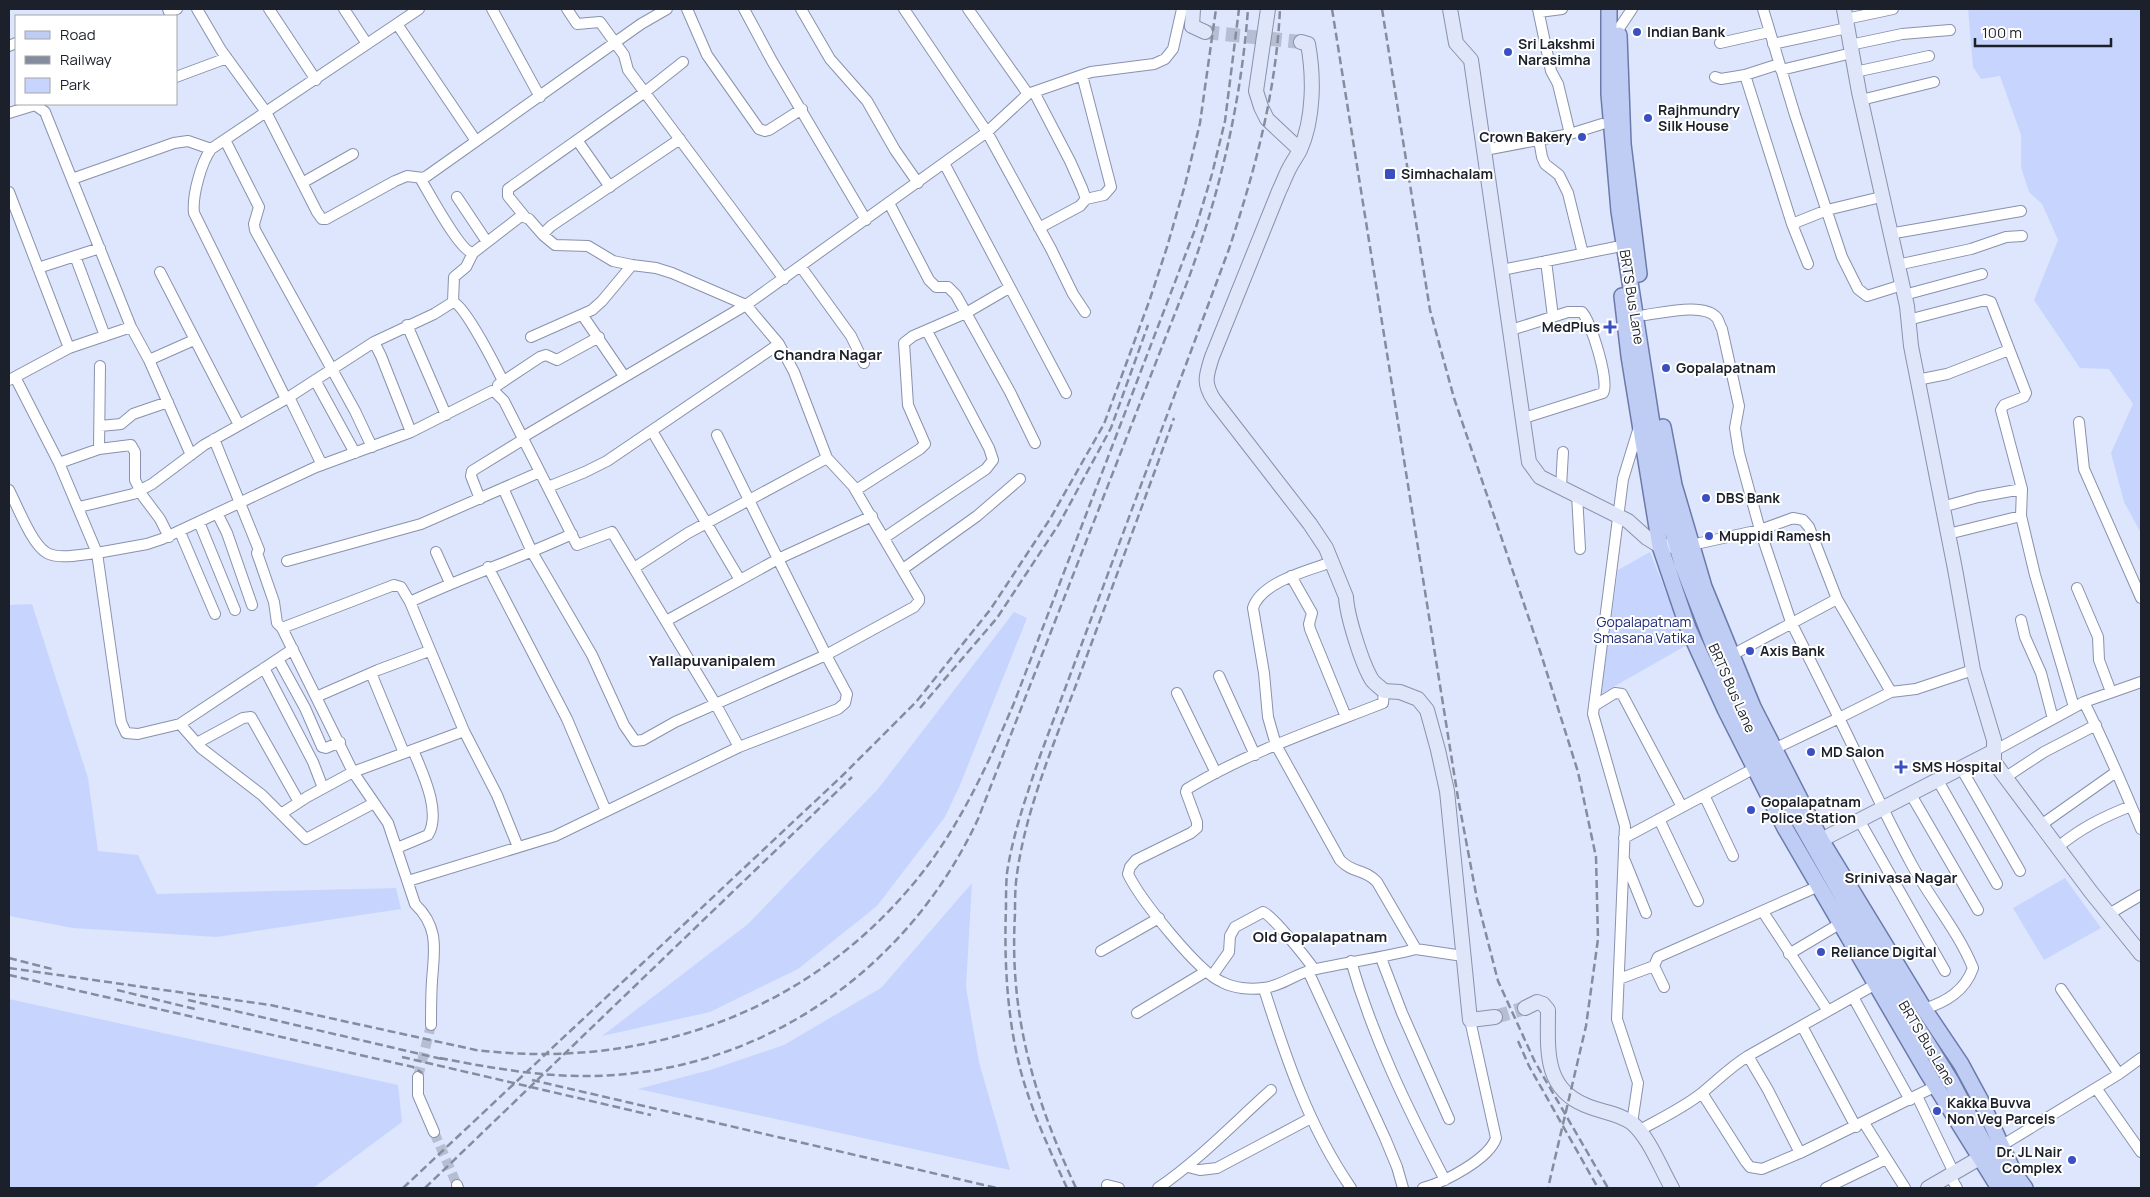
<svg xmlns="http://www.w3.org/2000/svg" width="2150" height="1197" font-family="Manrope,sans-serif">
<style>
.green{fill:#c7d5fe}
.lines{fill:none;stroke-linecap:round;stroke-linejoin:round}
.street-tunnel{stroke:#b6bed3;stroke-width:10;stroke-dasharray:10 5;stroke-linecap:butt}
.secondary-tunnel{stroke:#b6bed3;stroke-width:14;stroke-dasharray:14 7;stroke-linecap:butt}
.street-casing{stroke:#8992ad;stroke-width:12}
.secondary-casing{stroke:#8992ad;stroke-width:16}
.primary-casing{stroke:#6b7aa9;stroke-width:18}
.street{stroke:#fff;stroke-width:10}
.secondary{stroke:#dfe6fa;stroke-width:14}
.primary{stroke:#bfcdf5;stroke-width:15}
.rail{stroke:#858c9d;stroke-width:2.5;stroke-dasharray:8 4;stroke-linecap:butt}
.poi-dot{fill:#3a50c2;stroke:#fff;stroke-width:2}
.labels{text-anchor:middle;stroke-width:4;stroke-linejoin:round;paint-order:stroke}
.poi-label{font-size:14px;font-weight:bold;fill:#1c202a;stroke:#fff;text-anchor:start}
.street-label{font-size:14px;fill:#1c202a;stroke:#fff}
.park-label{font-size:14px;fill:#1d2b78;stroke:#fff}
.neighbourhood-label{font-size:15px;font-weight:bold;fill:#1c202a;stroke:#fff}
</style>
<rect width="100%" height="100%" fill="#dde6fd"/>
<path class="green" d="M1968 9H2141V533L2124 502 2111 453 2133 404 2109 369 2080 368 2034 300 2058 240 2042 204 2029 192 2021 167V135L2000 76 1981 79 1973 67Z
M1650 552 1687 645 1601 694 1618 570Z
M32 604 88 778 98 851 138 855 157 894 396 888 401 909 217 937 73 928 9 916V605Z
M1014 612 1027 618 960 785 945 817 877 906 798 969 710 1012 602 1036 748 924 878 789Z
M2065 878 2101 928 2044 960 2013 908Z
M972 883 966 987 979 1062 1010 1170 638 1089 710 1070 784 1045 881 988Z
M9 999 398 1085 402 1122 313 1188H9Z"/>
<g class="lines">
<path class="street-tunnel" d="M418 1077 431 1025
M434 1132 457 1185"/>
<path class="secondary-tunnel" d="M1205 32 1301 42
M1495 1017 1525 1008"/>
<g class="street-casing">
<path id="street" d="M168 9 169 12 177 9
M197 9 221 50 266 112 317 212 322 219H326L395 181 407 176 423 178 427 176 641 24 667 9
M269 9 316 80
M344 9 367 44 419 9
M492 9 540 97
M567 9 577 24 600 22 624 55 628 70 784 279
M687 9 707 55 759 129 765 131 769 130 802 109
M744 9 772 61 866 220
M801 9 830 59 867 101 895 150 918 183
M904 9 987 132 1051 249 1073 294 1085 312
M968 9 1028 94
M1538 9 1551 71 1558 84 1570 134
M1763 9 1795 115 1842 257 1858 289 1867 296 1902 285
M1539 12 1562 9
M1846 19 1893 9
M397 24 476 141
M1618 30 1632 9
M1720 43 1769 32
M1773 44 1847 28
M1850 45 1902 34 1950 30
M9 46 16 43
M1779 64 1745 75 1792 224 1827 210 1881 197
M1781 70 1852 53
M1855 72 1929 56
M1082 75 1111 187 1104 195 1086 199
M176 77 227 58
M1715 77 1721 79 1745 75
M1034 92 1070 161 1082 188 1086 199 1080 206 1039 228
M1861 100 1934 82
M9 113 35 105 45 112 131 327
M680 139 551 226 544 233V236L555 245 588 246 613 261 632 265 656 268 672 273 746 305 779 344 794 372 827 458 853 486 919 598V601L914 607 826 655 847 694 845 703 838 709 739 747
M225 140 259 207 254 224 255 230 355 411 372 447
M577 140 610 187
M1539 140 1542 157 1545 164 1559 175 1568 193 1583 254
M1485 150 1570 134 1602 124
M944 163 1066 393
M420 178C428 191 460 252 473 253L521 216 529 219 543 235
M72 179 174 143 188 141 211 149
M302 183 353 154
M9 192 69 348
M457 197 487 242
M889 203 929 280 936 287H948L956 295 1010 392 1035 443
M525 217 508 196V189L645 92 683 62
M1792 224 1808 264
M1889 234 2021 211
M75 256 105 336
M1546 261 1553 317
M1897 265 1971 249 2006 237 2022 236
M801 267 851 336 864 363
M38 268 100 248
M1502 270 1616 247
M160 272 239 425
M1904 295 1982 274
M453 302 454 277 466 267 473 253
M1645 315C1662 313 1705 302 1717 318 1719 321 1720 326 1722 329L1739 406 1735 428 1739 453 1760 530 1791 622 1839 718 1774 749
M583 316 624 376
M1908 320 1985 300 1991 302 2026 393 2024 397 2004 405 2001 410 2022 489 2021 516 2035 575 2074 707
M407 325 446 415
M1511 330 1568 312H1582C1591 322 1610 382 1603 393L1524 418
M531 337 592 310 602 301 632 265
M374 342 381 356 411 432
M149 360 194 340
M15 377 69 348 131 327 149 360 191 455
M9 380 15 377 59 463 97 553 147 544 162 539 316 467 411 432 492 391 496 393 504 401 577 545 612 532 715 703 739 747 555 836 408 881
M315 380 355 453
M1917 380 1947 374 2009 350
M498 385 540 357 546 355 557 360 599 337
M289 397 322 465
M286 399 194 213C192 196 201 163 211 149L367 44
M2079 422 2084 469 2141 598
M100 426 121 424 133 414 168 402
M652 431 740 580
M523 437 746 305 987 132 1028 94 1091 72 1154 64 1165 59 1173 49 1182 9
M214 439 259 550 257 553 274 602 277 623 282 628 353 772 388 823 415 904C440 928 434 951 432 981 431 996 431 1010 431 1025
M99 449 100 366
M59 463 99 449 131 445 135 452V480L140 490
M548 487 585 472 607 461 779 344
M1561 487 1563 452
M503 488 532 552 592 655 624 725 635 741 643 740 675 722 826 655 778 559 872 516
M9 490C17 505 32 545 47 553 60 560 82 554 97 553L121 722 126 733 138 734 180 724 293 649
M856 490 920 449 925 444 908 405 904 343 913 336 966 313 1009 288
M139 491 160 519 169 537
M1577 494 1580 549
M480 499 471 476 472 471 524 439
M79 507 133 494 152 484 204 445 286 399 374 342 434 314 453 302C465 305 496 367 503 381
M1942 507 1978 497 2022 489
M217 513 227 533 252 605
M199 522 235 610
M180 532 215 614
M1948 534 2021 516
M884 538 986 469 993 460 989 448 927 331
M1691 545 1760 530 1793 518 1803 520 1809 527 1837 599 1891 692 1916 689 1973 670
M436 552 450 583
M287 561 421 524 540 472
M1332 562C1309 570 1261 582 1253 608L1264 673 1268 717 1276 745 1340 860C1353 874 1364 868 1377 882L1416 949 1463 956
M488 567 567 719 606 811
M634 568 688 533 827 458
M903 569 977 516 1020 479
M1291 576 1312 613 1309 624 1310 629 1346 717
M2077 588 2098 637 2099 660 2111 692
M2021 620 2025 637 2041 673 2053 719
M666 621 778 559 717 435
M282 628 394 585 401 587 410 602
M1732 655 1837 599
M278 659 305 708 322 747 326 748 340 742
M264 668 313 762 323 788
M371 673 404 753
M1219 676 1255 755
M1384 691 1383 703C1317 729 1248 752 1187 789L1186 792 1197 822V828L1191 833 1136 860 1130 867 1128 874C1140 899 1198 972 1222 982 1233 988 1250 990 1263 988 1280 987 1295 974 1312 970 1347 962 1382 958 1416 949
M1891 692 1839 718C1863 767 1886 817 1912 865 1931 900 1958 931 1973 968 1965 991 1946 1002 1924 1009
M1177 693 1216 773
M316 697 378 670 429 651
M2084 702C2105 744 2123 786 2141 829
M1594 706 1615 693 1622 694 1682 807
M180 724 201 748 262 795 306 839 374 803
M464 731 497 795 518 847
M197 743 243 718 251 717 299 802
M1994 751 2084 702 2141 682
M1961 768 2020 871
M2006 777 2044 752 2096 725
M1937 779 1997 884
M1910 793 1978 910
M1704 795 1733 856
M281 814 307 797 353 772 464 731 410 602C463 577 518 559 572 534
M1659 819 1698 901
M1859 820 1945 971
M2041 825 2116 772
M1624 838 1755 768
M2058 847C2081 828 2103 817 2131 806
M397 848 428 835C442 812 422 772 413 750
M1625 861 1646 913
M1763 912 1828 1011
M2109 914 2141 895
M1101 951 1159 918
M1789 954 1841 923
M1381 958 1402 1013 1449 1119
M1351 961C1373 1038 1408 1110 1445 1180
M1308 971 1385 1138 1397 1167 1403 1188
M1212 976 1229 952 1230 936 1235 927 1263 912C1273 916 1306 958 1314 969
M1619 979 1654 966
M1664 987 1654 966 1658 957 1819 886
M1264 989C1286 1058 1309 1127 1351 1188
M2061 989 2119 1074
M1853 997 1910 1100
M1137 1013 1205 972
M1802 1026 1856 1127
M1748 1056 1768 1090 1800 1153
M418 1077V1095L434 1132
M2096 1088 2141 1152
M1702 1093 1746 1162 1750 1167 1762 1169 1800 1153 1936 1086
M1917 1096 1954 1173
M1632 1123 1638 1083 1617 1019 1625 826 1593 714 1623 479 1639 427
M1864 1123 1905 1188
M1638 1131C1660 1119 1683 1108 1702 1093 1719 1079 1729 1068 1748 1056L1876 984
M2001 1146 2119 1074 2141 1058
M1188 1167 1200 1170 1217 1168 1311 1118
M1950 1176 1957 1188
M457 1185 458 1188
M1107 1185 1119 1188
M1158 1188C1199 1160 1234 1123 1271 1090
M1423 1188C1445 1182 1489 1159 1496 1138L1470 1020
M1826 1188 1886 1159"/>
</g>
<g class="secondary-casing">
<path id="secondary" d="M1193 9 1192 26 1205 32
M1268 9 1256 91 1261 107 1267 119 1300 150
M1450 9 1456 43 1471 60 1529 462 1540 477 1628 521 1647 538 1660 546 1687 545
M1844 9 1859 92 1907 306 1911 346 1955 569 1973 670 1994 740V762L2091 892 2141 954
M1301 42 1308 44C1314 76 1314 119 1300 150 1297 156 1293 161 1290 167 1286 174 1283 183 1279 191L1212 357C1206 376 1203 383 1214 400L1310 524 1326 548 1346 597C1347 616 1362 664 1372 680 1375 684 1380 687 1384 691L1400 692 1418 699 1427 710 1438 750 1447 791 1470 1020 1495 1017
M1821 840 1994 751
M1525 1008 1537 1002 1543 1004 1548 1010C1548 1048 1543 1088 1585 1105 1600 1112 1619 1113 1632 1123 1649 1137 1661 1169 1672 1188
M1928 1188 1990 1152"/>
</g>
<g class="primary-casing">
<path id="primary" d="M1609 9V94L1619 211 1659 469 1672 529 1682 564 1716 652 1741 711 1774 776 1906 1009 1951 1081 1989 1153 2014 1188
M1619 35 1623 144 1639 274
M1622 296 1629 356 1660 546 1688 628 1725 709 1785 828 1927 1072 1999 1188
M1663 427 1674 485 1704 587 1753 707 1821 840 1924 1009 1961 1064 1981 1101 2014 1173 2025 1188"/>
</g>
<use href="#street" class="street"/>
<use href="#secondary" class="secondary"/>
<use href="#primary" class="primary"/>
<path class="rail" d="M1332 9 1458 798 1477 899 1498 981 1535 1062 1608 1188
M1382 9 1430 310 1454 398 1541 654 1578 772 1596 857 1598 939 1586 1026 1548 1188
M920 708 997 618 1059 524 1111 428 1148 325
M9 958 52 969
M9 968 270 1005 476 1050C639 1070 800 1016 908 890 956 835 986 769 1014 703L1196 227 1212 174 1225 121 1239 9
M9 975 413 1067 422 1073
M117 990 195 1009
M188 1000 446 1060
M1518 1041 1529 1066 1598 1188
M402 1057 651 1115
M440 1058C491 1068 542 1077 594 1076 762 1072 908 970 978 819L1188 280C1220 192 1241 103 1248 9
M532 1080 997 1188
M403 1188 842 776 916 702 990 610 1050 519 1104 424 1150 299 1167 247 1185 185 1200 123 1216 9
M425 1188 852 777
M1067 1188C1050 1151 1032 1112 1021 1072 1007 1019 1004 961 1006 907 1006 896 1006 884 1007 873 1013 833 1027 794 1040 756L1229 249C1255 170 1276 93 1280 9
M1076 1188C1034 1098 1009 1015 1015 914 1015 901 1015 887 1017 874 1026 809 1053 746 1076 685 1109 596 1142 507 1174 418"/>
</g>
<g class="poi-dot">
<circle cx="1637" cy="32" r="5"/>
<circle cx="1508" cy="52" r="5"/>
<circle cx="1648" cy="118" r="5"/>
<circle cx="1582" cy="137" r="5"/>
<rect x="1384" y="168" width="12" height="12" rx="2.5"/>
<path d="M1607.5 319.5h5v5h5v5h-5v5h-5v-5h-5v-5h5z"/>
<circle cx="1666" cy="368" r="5"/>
<circle cx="1706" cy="498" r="5"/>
<circle cx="1709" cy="536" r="5"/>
<circle cx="1750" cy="651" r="5"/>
<circle cx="1811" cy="752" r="5"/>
<path d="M1898.5 759.5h5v5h5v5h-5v5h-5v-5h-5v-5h5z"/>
<circle cx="1751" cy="810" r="5"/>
<circle cx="1821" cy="952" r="5"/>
<circle cx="1937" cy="1111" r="5"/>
<circle cx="2072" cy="1160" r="5"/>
</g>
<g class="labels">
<g class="poi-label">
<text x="1647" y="37">Indian Bank</text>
<text x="1518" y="49">Sri Lakshmi<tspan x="1518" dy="16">Narasimha</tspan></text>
<text x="1658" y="115">Rajhmundry<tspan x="1658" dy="16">Silk House</tspan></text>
<text x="1572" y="142" text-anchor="end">Crown Bakery</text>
<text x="1401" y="179">Simhachalam</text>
<text x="1600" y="332" text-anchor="end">MedPlus</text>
<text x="1676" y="373">Gopalapatnam</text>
<text x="1716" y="503">DBS Bank</text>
<text x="1719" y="541">Muppidi Ramesh</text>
<text x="1760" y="656">Axis Bank</text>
<text x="1821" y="757">MD Salon</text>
<text x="1912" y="772">SMS Hospital</text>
<text x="1761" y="807">Gopalapatnam<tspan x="1761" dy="16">Police Station</tspan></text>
<text x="1831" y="957">Reliance Digital</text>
<text x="1947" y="1108">Kakka Buvva<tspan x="1947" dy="16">Non Veg Parcels</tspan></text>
<text x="2062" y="1157" text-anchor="end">Dr. JL Nair<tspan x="2062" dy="16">Complex</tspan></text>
</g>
<g class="street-label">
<text transform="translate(1632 297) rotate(81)" y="5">BRTS Bus Lane</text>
<text transform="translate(1732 688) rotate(66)" y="5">BRTS Bus Lane</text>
<text transform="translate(1927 1043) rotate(59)" y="5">BRTS Bus Lane</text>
</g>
<g class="park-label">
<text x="1644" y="627">Gopalapatnam<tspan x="1644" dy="16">Smasana Vatika</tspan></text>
</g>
<g class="neighbourhood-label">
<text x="828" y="360">Chandra Nagar</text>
<text x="712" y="666">Yallapuvanipalem</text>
<text x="1901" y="883">Srinivasa Nagar</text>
<text x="1320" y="942">Old Gopalapatnam</text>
</g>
</g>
<rect width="2150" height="1197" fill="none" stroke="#1c202a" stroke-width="20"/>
<rect x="15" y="15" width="162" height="90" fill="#ffffff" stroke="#a4a6aa"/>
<rect x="25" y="31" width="25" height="8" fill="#bfcdf5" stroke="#a4a6aa"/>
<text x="60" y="40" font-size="15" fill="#1c202a">Road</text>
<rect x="25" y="56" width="25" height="8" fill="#858c9d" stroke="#a4a6aa"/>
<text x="60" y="65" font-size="15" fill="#1c202a">Railway</text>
<rect x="25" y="78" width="25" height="15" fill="#c7d5fe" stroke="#a4a6aa"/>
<text x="60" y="90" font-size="15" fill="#1c202a">Park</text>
<path d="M1975 38v8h136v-8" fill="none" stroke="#1c202a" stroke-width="2.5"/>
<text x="1982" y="38" font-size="15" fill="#1c202a" stroke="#ffffff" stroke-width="4" paint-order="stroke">100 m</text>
</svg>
